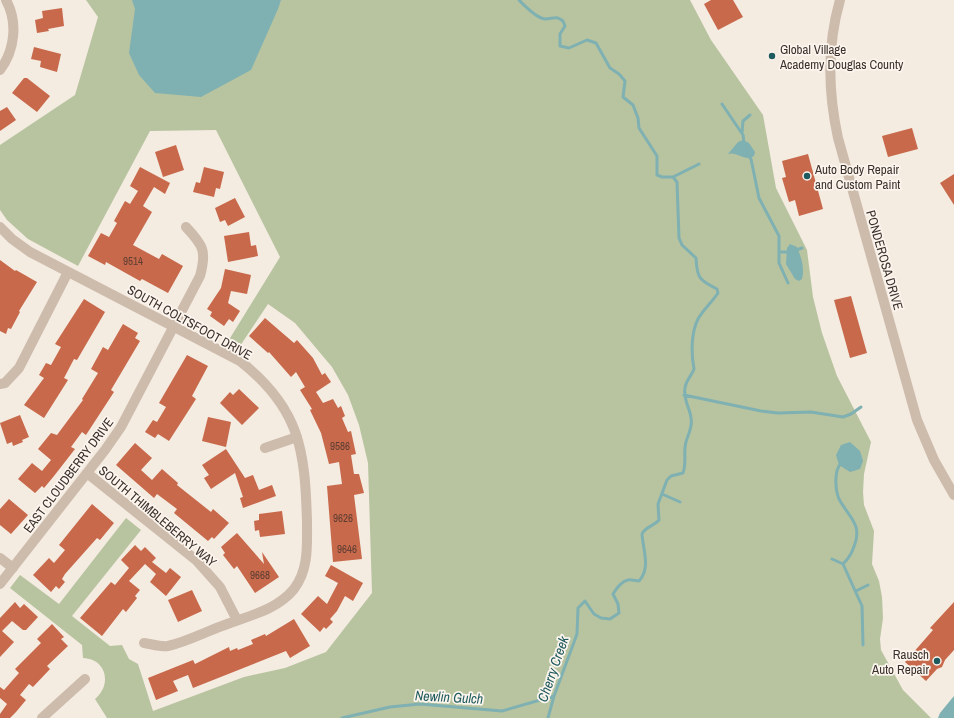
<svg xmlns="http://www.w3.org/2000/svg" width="954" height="718" font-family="'Archivo Narrow',sans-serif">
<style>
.green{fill:#b8c4a0}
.water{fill:#7fb0b2}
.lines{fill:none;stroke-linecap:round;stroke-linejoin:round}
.stream{stroke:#7fb0b2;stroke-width:3}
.building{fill:#c8694b}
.minor{stroke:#cdbbac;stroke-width:10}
.poi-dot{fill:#1f5a5e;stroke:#fbf5ee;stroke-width:1.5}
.labels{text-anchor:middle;stroke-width:3.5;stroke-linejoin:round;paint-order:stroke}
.number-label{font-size:11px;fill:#5e3e33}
.poi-label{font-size:13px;fill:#3b302b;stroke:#fbf5ee;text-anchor:start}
.street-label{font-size:13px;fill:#3b302b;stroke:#fbf5ee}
.water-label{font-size:14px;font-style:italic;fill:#1f5a5e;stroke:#fbf5ee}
</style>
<rect width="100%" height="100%" fill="#f4ebe1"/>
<path class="green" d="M86 0H690L711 40 763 115 776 188 807 250 813 297 822 333 837 376 871 442 864 474 863 492 864 505 874 531 872 564 879 581 882 597 883 618 880 639 881 650 903 690 931 718H107L95 699C112 685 107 659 83 658L82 645 10 588 20 575 59 604 126 518 141 530 72 616 110 646 122 645 129 659 138 664 153 711 244 677 285 668 326 652 372 593 368 463 359 425 348 395 332 367 295 323 268 304 238 349 227 343 280 257 216 130 150 131 78 266 28 239 7 220 0 210V145L75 95 98 17Z"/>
<path class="water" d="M132 0H281L278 9 251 70 201 97 155 93 139 75 129 53 135 9Z
M743 140 749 143 755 152 754 156C745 162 737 151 728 154L738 142Z
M790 244 797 247C801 257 805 268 802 279L799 281 795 279 786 264 787 248Z
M850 442 860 451 863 461 860 469 850 472 839 465 836 455 841 445Z
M954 696V718H938L940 713Z"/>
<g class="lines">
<path class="stream" d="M519 0C525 6 536 18 545 19 553 19 556 15 563 21L565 26 560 34V46L569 48 587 40 596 43 610 68 619 74 625 81 623 97 633 105 638 118 639 128 657 156V175L662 177H673L677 182 679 238 682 245 696 258C697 278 699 280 717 289L718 293C712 302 703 310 698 319 691 333 691 354 694 369 691 377 686 380 685 388 683 400 690 408 691 418 693 427 688 434 686 442 683 452 687 462 683 473L671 476 667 480 658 504 659 520C654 526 645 527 642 534 643 550 651 568 639 581 635 581 631 579 628 580 622 581 616 589 613 594L618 604 619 613 610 619 601 618 594 614 585 601 578 608 577 634 554 696 548 718
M722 104 743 135 744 143
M742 133 743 121 750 115
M748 155 751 159 759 198 779 236V263L788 283
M673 177 699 164
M780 252H791L802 248
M684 395 761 411 778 413 811 412 843 417 851 414 861 407
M841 463C834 471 835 489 839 499 849 518 864 524 853 549 851 555 848 559 843 564
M662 494 680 502
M832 559 843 564 862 606 863 645
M856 591 868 585
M342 718 390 707 420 704 502 711 554 696"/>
</g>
<path class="building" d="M711 0H733L743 17 718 30 704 4Z
M62 8 64 26 48 29 49 31 37 33 35 20 43 18 42 11Z
M34 47 61 54 57 72 40 67 41 61 31 59Z
M24 78H27L50 96 37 112 12 93Z
M7 107 16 120 0 131V111Z
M912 128 918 149 888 157 882 136Z
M176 145 184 170 163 177 155 152Z
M808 154 823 209 799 216 795 200 789 202 782 178 786 177 782 161Z
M140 167 170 183 165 194 154 187 143 206 152 212 133 245 159 259 162 254 183 266 168 293 142 279 140 281 106 262 105 265 88 256 101 233 109 237 117 223 114 221 125 201 130 204 138 191 130 186Z
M204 167 224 172 220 189 216 188 214 197 193 192 196 182 200 183Z
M954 174V205L940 183Z
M235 198 245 217 228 226 225 220 220 222 215 208Z
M249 232 251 246 256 245 258 256 228 262 224 236Z
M0 260 15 271 16 270 37 282 19 311 20 312 11 329 8 328 6 334 0 331Z
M225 269 251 275 247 294 231 291 228 303 240 311 233 322 229 319 224 326 210 316 212 312 207 309 221 288Z
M851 296 867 353 850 358 834 300Z
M84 299 105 312 77 360 74 359 64 378 68 380 44 418 24 405 44 378 39 375 46 363 51 365 61 347 55 344Z
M265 318 294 343 297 340 313 358 322 375 325 373 331 382 316 392 323 403 333 399 338 408 341 406 345 416 342 418 348 432 351 431 356 454 351 455 354 474H359L364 493 354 495 362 559 333 562 327 486 342 484 339 462 329 464 321 433 310 410 312 409 300 390 305 387 296 372 291 377 269 352 268 353 249 336Z
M123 324 138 333 135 338 140 341 111 390 114 392 86 435 82 432 71 447 75 449 54 476 44 488 42 486 35 493 18 479 32 463 42 471 51 460 38 449 51 433 57 435 83 400 82 399 98 373 91 369 103 347 108 350Z
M187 355 208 366 192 396 196 399 169 441 158 434 155 438 145 432 153 420 157 422 166 407 159 403Z
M239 389 259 408 242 425 220 403 230 392 233 395Z
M20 415 29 437 22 440 23 442 13 446 12 442 7 444 0 423Z
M208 417 231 422 226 447 202 441Z
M135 443 152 458 141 470 152 480 162 469 178 483 177 485 211 512 213 509 229 523 214 539 212 537 208 541 174 513 177 509 157 494 154 498 116 465Z
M226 449 245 478 253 475 259 490 272 485 276 496 243 508 240 498 243 497 235 473 211 489 204 478 209 475 202 465Z
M9 499 28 515 11 534 0 525V509Z
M92 504 114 523 100 540 97 538 65 574 62 579 65 582 59 589 56 586 51 592 33 575 49 558 54 563 65 550 59 545Z
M282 511 285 534 260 537 259 530 255 531 254 521 259 520V514Z
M237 533 264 564 262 552 279 577 255 593 237 566 234 569 223 555 225 553 221 547Z
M135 545 141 551 145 547 156 558 152 562 166 573 170 568 181 577 166 596 150 582 156 574 145 564 129 581 140 590 135 596 137 598 126 612 123 609 102 636 80 618 111 582 115 585 129 568 121 560Z
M331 565 363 583 353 601 345 596 337 611 330 619 333 622 326 629 324 627 320 632 301 614 318 596 327 604 338 583 325 576Z
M192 590 202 611 178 622 168 600Z
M15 602 20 608 24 604 38 617 26 630H23L12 621 2 631 14 642 0 657V618Z
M954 602V650L945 660 942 667 937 669 926 681 905 662 933 630 930 628Z
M294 619 310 646 290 658 286 651 193 688 188 675 173 681 178 691 156 700 148 678 193 660 195 664 229 647 230 651 237 648 238 650 253 644 251 640 265 634 266 636Z
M52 624 64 637 61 639 68 646 47 666 50 669 33 687 29 684 20 695 26 700 16 712 10 718H0V714L7 704 0 698V687L4 690 19 673 15 669 41 643 37 639Z"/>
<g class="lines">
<path class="minor" d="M840 0C827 45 828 92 838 138L917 420 934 460 954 495
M0 70C15 50 18 22 6 0
M0 227 12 239 30 252 240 361C300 408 305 450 307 522 307 545 309 569 294 589 276 611 247 616 222 626 205 632 186 642 168 646 161 647 151 644 144 643
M0 384 5 383 19 368 68 272
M265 448 297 437
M87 473 196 560 220 587 237 620
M0 558 13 568
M0 584 105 450 121 427 200 276C207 251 203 245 186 227
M42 718 85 679"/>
</g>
<g class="poi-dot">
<circle cx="772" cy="56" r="4"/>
<circle cx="807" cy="176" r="4"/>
<circle cx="937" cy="661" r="4"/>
</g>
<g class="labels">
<g class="number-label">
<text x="133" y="265">9514</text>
<text x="340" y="450">9586</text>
<text x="343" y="522">9626</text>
<text x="347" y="553">9646</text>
<text x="260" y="579">9668</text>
</g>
<g class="poi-label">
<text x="780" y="54">Global Village<tspan x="780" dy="15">Academy Douglas County</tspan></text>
<text x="815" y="174">Auto Body Repair<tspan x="815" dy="15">and Custom Paint</tspan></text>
<text x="929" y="659" text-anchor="end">Rausch<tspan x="929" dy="15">Auto Repair</tspan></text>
</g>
<g class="street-label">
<text transform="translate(885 260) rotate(74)" y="5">PONDEROSA DRIVE</text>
<text transform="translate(190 322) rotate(29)" y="5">SOUTH COLTSFOOT DRIVE</text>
<text transform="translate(68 475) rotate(-53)" y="5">EAST CLOUDBERRY DRIVE</text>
<text transform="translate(158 516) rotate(40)" y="5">SOUTH THIMBLEBERRY WAY</text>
</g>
<g class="water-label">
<text transform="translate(553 669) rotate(-71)" y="5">Cherry Creek</text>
<text transform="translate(449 697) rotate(3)" y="5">Newlin Gulch</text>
</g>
</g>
</svg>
